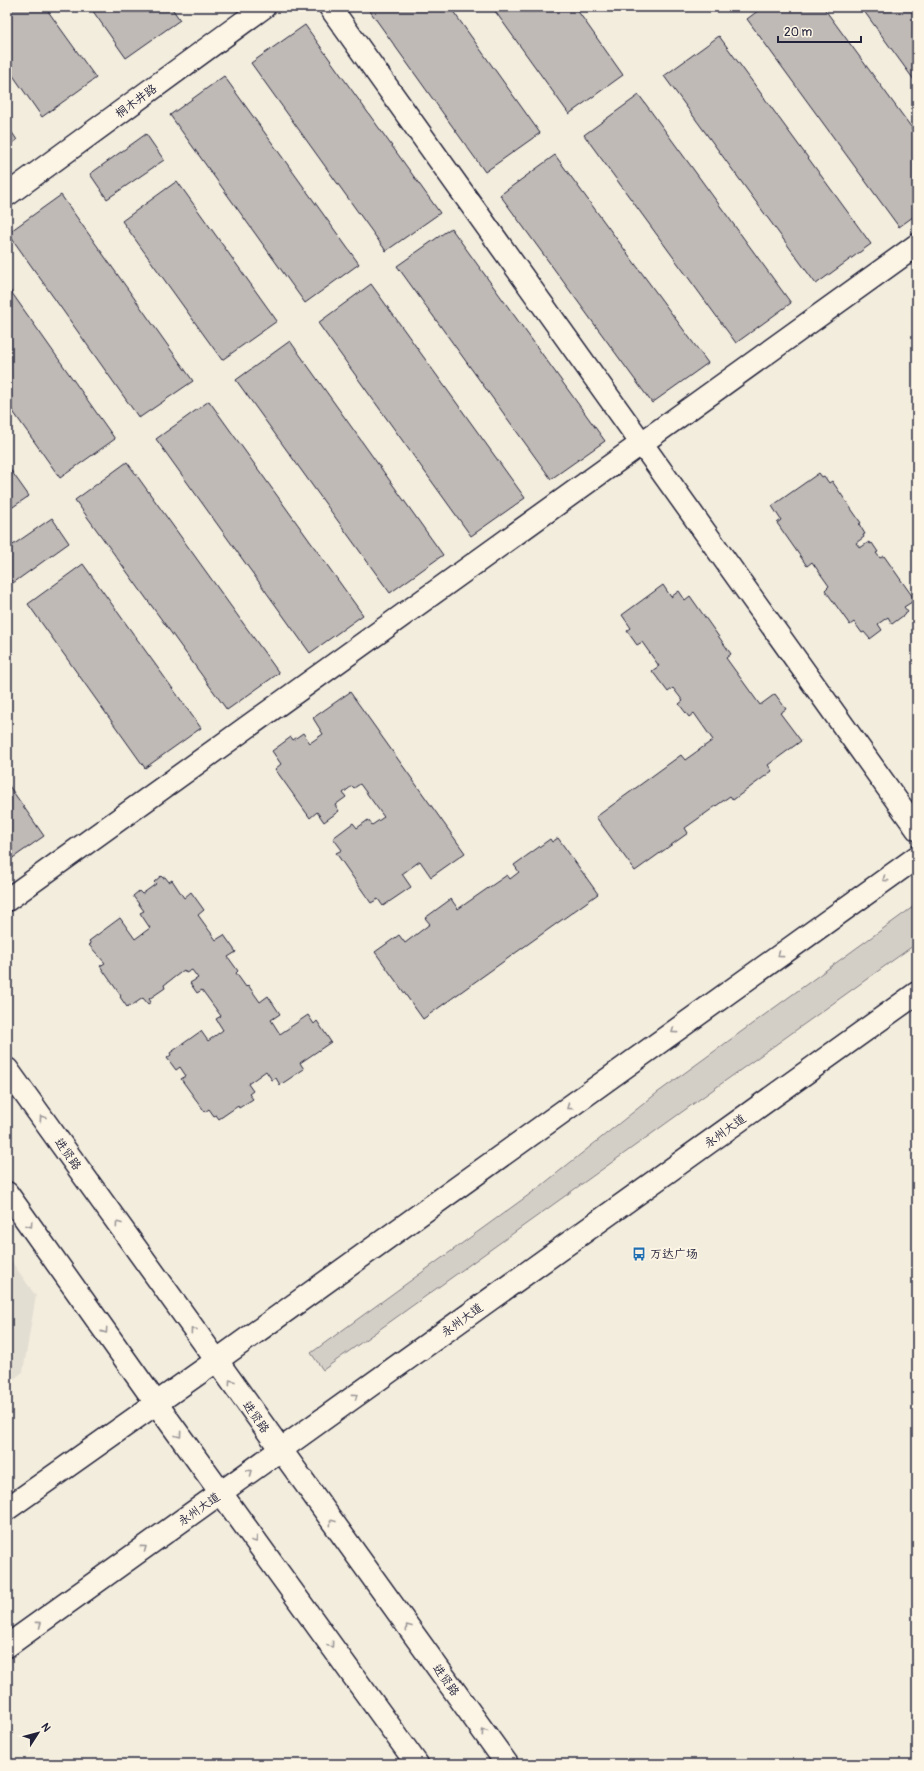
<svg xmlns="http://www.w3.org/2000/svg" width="924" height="1771" font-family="Pangolin,'LXGW WenKai TC',sans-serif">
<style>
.built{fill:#e3ded2}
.green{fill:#d4cfc6;stroke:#7b7880}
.building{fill:#bfbab6;stroke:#22223b}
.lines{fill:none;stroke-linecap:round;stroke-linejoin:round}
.street-casing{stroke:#22223b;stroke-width:25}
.secondary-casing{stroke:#22223b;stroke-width:25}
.primary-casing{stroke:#22223b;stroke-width:25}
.street{stroke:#fcf5e5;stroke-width:22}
.secondary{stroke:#fcf5e5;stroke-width:22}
.primary{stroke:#fcf5e5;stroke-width:22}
.oneway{stroke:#9a9698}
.labels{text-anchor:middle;stroke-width:4;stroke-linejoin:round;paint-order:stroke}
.street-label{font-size:12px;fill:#22223b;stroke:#fcf5e5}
.poi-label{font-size:12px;fill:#22223b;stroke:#fcf5e5;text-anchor:start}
</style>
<rect width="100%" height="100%" fill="#f3edde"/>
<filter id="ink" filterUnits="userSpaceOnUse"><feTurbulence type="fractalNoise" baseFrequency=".025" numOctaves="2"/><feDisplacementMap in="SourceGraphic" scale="8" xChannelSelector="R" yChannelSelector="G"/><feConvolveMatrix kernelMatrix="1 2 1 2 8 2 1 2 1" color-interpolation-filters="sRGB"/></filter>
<g filter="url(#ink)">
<path class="built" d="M7 1255 36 1296 23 1372 7 1384Z"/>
<path class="green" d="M917 904V943L323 1370 311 1353 541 1186 657 1093Z"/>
<path class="building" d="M7 7H45L96 78 42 117 7 67Z
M90 7H171L180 20 126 58Z
M367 7H450L540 133 485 172Z
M492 7H575L623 75 569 114Z
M763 7H823L917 135V214L899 227 747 19Z
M861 7H917V84Z
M305 25 440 213 386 251 251 63Z
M719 36 871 244 816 284 664 76Z
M224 76 359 264 305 303 170 115Z
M639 95 791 303 736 343 584 135Z
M7 125 17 140 7 147Z
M146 134 164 160 107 199 90 174Z
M555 155 708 363 652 403 500 195Z
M177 181 277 321 222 360 122 221Z
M61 195 193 381 139 418 8 233Z
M451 228 605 441 551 479 397 266Z
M371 284 525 498 471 536 318 323Z
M7 286 115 439 60 478 7 403Z
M290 341 443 555 390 593 236 380Z
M209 401 363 615 310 653 156 439Z
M127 462 279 673 227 710 75 500Z
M7 465 29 496 7 511Z
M819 473 822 477 824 476 829 483 832 481 861 523 859 524 865 534 863 535 864 537 856 543 860 548 869 542 870 544 872 543 878 552 876 553 880 558 884 556 915 600 904 607 908 612 892 624 888 617 878 624 882 630 870 639 864 632 862 633 854 622 850 625 825 590 829 586 812 562 807 566 777 523 781 520 772 506Z
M52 518 69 543 13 583 7 575V549Z
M83 564 201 728 145 768 28 604Z
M663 585 671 597 679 591 685 600 690 596 731 654 726 658 760 705 775 694 786 709 780 713 801 741 768 765 772 771 733 800 730 796 685 828 688 833 635 871 596 817 681 755 685 760 713 740 694 713 689 717 679 704 683 701 673 688 668 692 652 671 659 666 642 642 637 645 627 631 631 628 622 615Z
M350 692 465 853 431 877 420 861 402 874 411 887 383 906 378 899 371 903 336 853 342 850 333 838 353 823 357 828 368 820 372 825 384 817 360 784 354 788 352 786 343 793 346 797 335 805 339 811 324 822 317 812 310 818 275 769 281 764 272 751 291 737 293 740 303 733 310 743 323 734 313 718Z
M7 783 44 836 7 862Z
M558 838 598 894 423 1019 375 952 399 935 405 943 430 924 425 918 451 899 458 909 507 875 510 879 519 872 514 865 550 839 552 842Z
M161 876 163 878 165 877 169 882 172 880 184 898 191 892 204 910 198 915 216 940 224 935 236 952 228 957 238 971 236 973 246 987 248 985 260 1002 268 996 280 1014 271 1020 280 1034 308 1015 314 1024 317 1021 331 1042 300 1063 304 1069 280 1085 276 1078 272 1080 266 1071 248 1084 253 1091 249 1094 253 1099 239 1108 238 1106 219 1119 216 1115 214 1116 209 1109 205 1112 181 1079 186 1076 180 1067 176 1070 167 1058 171 1055 170 1053 201 1031 208 1041 223 1030 216 1019 221 1016 202 990 197 993 190 983 198 978 192 970 186 973 184 970 164 985 165 988 149 999 151 1002 148 1004 143 998 131 1006 130 1005 127 1007 120 997 121 996 100 966 105 963 89 945 91 944 89 941 120 918 135 939 150 928 140 913 144 911 133 896 139 891 142 894 156 884 154 882Z"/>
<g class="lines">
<g class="street-casing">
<path id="street" d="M330 7 917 829
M7 900 917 245"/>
</g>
<g class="secondary-casing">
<path id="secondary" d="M7 195 264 7
M7 1069 507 1764
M7 1193 156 1403 417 1764"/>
</g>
<g class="primary-casing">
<path id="primary" d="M7 1509 216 1361 917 857
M7 1646 917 993"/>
</g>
<use href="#street" class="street"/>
<use href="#secondary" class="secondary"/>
<use href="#primary" class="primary"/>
</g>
<defs><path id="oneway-chevron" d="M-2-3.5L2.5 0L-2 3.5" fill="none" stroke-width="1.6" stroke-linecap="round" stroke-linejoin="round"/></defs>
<g class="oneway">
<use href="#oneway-chevron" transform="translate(885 879) rotate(144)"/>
<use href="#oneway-chevron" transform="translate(780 955) rotate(144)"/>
<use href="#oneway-chevron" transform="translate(674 1031) rotate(144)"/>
<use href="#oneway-chevron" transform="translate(569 1107) rotate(144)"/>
<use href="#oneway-chevron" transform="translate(42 1118) rotate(-126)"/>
<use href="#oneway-chevron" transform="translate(118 1224) rotate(-126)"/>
<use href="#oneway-chevron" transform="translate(30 1225) rotate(55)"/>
<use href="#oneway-chevron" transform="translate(193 1330) rotate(-126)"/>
<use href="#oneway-chevron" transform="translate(105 1331) rotate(55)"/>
<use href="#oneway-chevron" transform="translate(231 1382) rotate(-126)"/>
<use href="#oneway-chevron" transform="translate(355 1396) rotate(-36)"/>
<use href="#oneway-chevron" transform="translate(179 1435) rotate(54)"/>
<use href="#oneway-chevron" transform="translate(250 1472) rotate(-36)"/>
<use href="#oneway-chevron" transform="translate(332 1522) rotate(-126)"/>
<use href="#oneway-chevron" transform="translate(255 1540) rotate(54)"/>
<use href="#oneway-chevron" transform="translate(144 1548) rotate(-36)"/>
<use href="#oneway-chevron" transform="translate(39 1624) rotate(-36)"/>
<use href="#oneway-chevron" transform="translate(408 1627) rotate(-126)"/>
<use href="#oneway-chevron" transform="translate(331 1645) rotate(54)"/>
<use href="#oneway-chevron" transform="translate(484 1732) rotate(-126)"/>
</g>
</g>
<defs>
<g id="bus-bare" transform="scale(1.08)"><path d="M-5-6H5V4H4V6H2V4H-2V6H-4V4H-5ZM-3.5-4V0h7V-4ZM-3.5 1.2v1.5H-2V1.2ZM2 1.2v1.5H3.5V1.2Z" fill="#1f6fb2" stroke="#fcf5e5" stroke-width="2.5" paint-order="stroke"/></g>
</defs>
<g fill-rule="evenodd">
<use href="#bus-bare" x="639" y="1254"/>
</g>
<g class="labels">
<g class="street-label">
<text transform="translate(136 101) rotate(-36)" y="4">桐木井路</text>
<text transform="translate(725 1131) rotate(-36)" y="4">永州大道</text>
<text transform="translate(68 1154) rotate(54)" y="4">进贤路</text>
<text transform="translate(462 1320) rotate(-36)" y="4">永州大道</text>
<text transform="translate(256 1417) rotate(54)" y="4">进贤路</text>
<text transform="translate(199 1509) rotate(-35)" y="4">永州大道</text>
<text transform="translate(446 1680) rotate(54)" y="4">进贤路</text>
</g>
<g class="poi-label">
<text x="650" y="1258">万达广场</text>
</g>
</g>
<rect width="924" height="1771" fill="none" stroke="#fcf5e5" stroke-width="24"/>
<rect x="12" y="12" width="900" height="1747" fill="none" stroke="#22223b" stroke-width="1.5" filter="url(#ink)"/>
<g transform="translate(38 1733) rotate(54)" stroke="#fcf5e5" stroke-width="3" paint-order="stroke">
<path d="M0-3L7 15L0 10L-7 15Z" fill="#22223b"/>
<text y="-6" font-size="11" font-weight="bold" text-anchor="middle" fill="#22223b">N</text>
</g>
<path d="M778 36v6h83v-6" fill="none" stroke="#22223b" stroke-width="2"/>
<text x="784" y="36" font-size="12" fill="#22223b" stroke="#fcf5e5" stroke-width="3" paint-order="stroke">20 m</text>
</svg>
